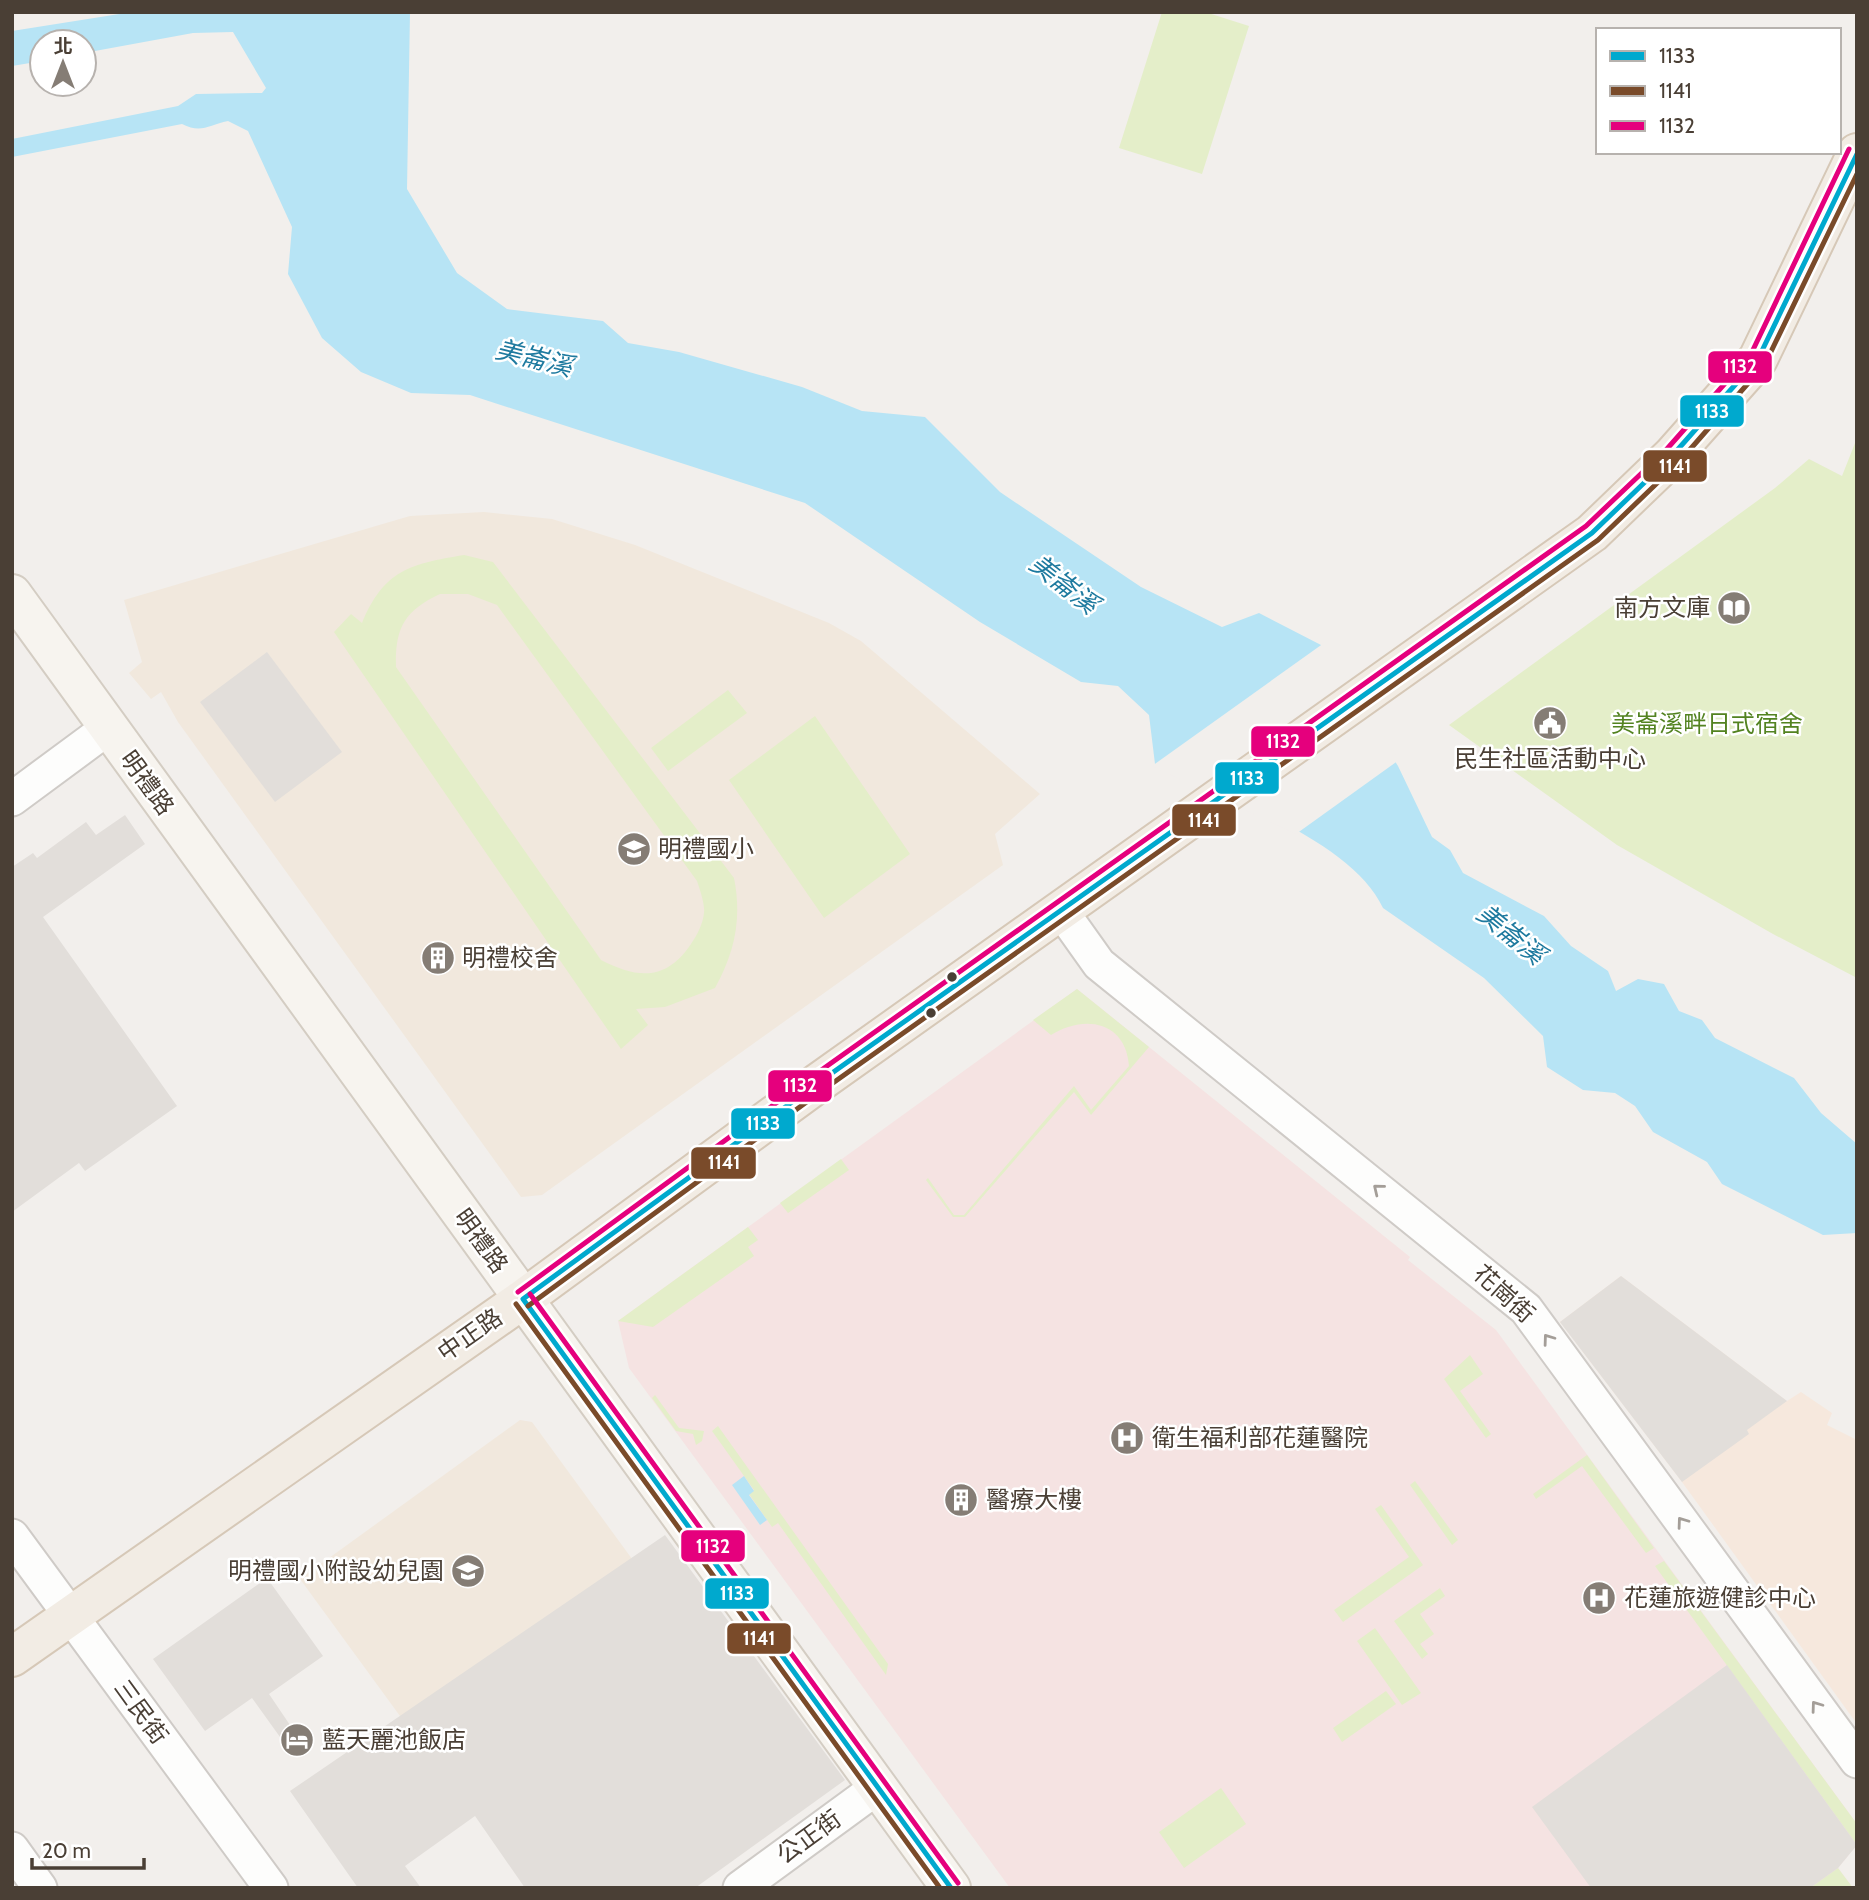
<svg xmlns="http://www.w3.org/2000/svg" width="1869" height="1900" font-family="Cabin,'Noto Sans TC',sans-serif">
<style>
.commercial{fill:#f6e8dd}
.education{fill:#f1e8dd}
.medical{fill:#f5e3e2}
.green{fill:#e4eec9;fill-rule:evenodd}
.parking{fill:#e2deda}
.water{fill:#b7e4f5}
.pier{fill:#f2efec}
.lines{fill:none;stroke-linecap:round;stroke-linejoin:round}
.street-casing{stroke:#cfcbc7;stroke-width:37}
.secondary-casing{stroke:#d4cdc3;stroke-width:42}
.primary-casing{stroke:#d6c8b7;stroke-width:42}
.street{stroke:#fdfdfc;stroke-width:33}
.secondary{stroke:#f7f4ef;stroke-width:38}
.primary{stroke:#f2ece4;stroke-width:38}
.bus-1-casing{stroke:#fff;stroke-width:10}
.bus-2-casing{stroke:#fff;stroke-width:10}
.bus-3-casing{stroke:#fff;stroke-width:10}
.bus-1{stroke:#00a9ce;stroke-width:5}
.bus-2{stroke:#7a4b2a;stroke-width:5}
.bus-3{stroke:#e5007d;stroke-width:5}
.oneway{stroke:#a49e98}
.bus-dot{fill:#4a3f35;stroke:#fff;stroke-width:2.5}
.labels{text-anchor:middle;stroke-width:5;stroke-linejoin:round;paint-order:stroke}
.poi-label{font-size:24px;fill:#4a3f35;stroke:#fff;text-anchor:start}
.park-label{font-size:24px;fill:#538321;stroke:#fff}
.street-label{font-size:24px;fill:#4a3f35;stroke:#fff}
.water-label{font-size:26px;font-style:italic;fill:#1e7a9f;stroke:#fff}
.line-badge{stroke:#fff;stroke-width:2.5}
.badge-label{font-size:19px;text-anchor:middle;font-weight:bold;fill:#fff}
</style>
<rect width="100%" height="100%" fill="#f2efec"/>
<path class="commercial" d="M1621 1276 1787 1401 1801 1392 1832 1413 1827 1425 1857 1440V1724L1682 1482 1560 1322Z"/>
<path class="education" d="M484 512 552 519 635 545 829 623 861 641 1040 794 995 834 1003 865 542 1195 521 1197 178 722 161 692 151 699 129 673 142 662 124 600 410 516Z
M520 1420 532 1422 635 1563 408 1727 300 1579Z"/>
<path class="medical" d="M1077 989 1410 1257 1408 1260 1496 1330 1857 1824V1845L1838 1868 1853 1888H1010L629 1368 618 1321Z"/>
<path class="green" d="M1162 12H1205L1249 26 1202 174 1119 148Z
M1857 438V978L1773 934 1617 845 1449 725 1775 488 1809 459 1842 476Z
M464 555 493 562 734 878C742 918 735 952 715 988L665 1007 636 1009 648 1025 621 1049 334 632 351 614 362 623C384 570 410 564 464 555ZM440 594H468L497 605 697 881C700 890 705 904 704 913 703 924 697 935 691 944 666 981 638 979 601 960L396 667C395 628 404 611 440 594Z
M728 690 747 713 668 771 651 748Z
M815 716 910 854 824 918 729 780Z
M1077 989 1149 1047 1091 1115 1074 1092 965 1217H953L926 1180 928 1178 954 1215H964L1074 1086 1091 1110 1129 1066C1126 1021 1084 1014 1051 1035L1033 1020Z
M841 1159 849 1170 788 1213 780 1203Z
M748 1227 758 1240 748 1247 754 1256 653 1327 618 1321Z
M1470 1355 1483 1374 1460 1391 1491 1434 1486 1438 1444 1379Z
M655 1395 679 1428 704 1431 702 1441 696 1445 693 1434 676 1431 652 1398Z
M718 1426 888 1664 886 1675 778 1523 772 1527 749 1494 754 1490 712 1431Z
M1587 1455 1654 1548 1646 1553 1582 1466 1536 1499 1533 1494Z
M1415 1481 1458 1540 1452 1545 1410 1485Z
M1381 1505 1423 1565 1343 1622 1334 1610 1409 1557 1375 1509Z
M1664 1561 1857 1824V1845L1655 1566Z
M1440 1588 1445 1596 1420 1614 1434 1634 1420 1644 1428 1654 1422 1659 1394 1621Z
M1375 1628 1421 1693 1402 1705 1357 1641Z
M1386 1691 1396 1704 1342 1742 1333 1728Z
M1221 1788 1246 1824 1184 1868 1159 1832Z
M1838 1868 1853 1888H1810Z"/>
<path class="parking" d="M267 652 342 752 275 802 200 702Z
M125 815 145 844 43 917 177 1106 85 1171 79 1163 12 1212V867L33 853 37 858 86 822 96 835Z
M1621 1276 1787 1401 1747 1430 1749 1434 1682 1482 1560 1322Z
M665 1535 845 1780 695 1888H525L475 1816 405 1866 421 1888H358L290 1791Z
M267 1578 323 1656 269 1694 292 1728 280 1737 252 1698 205 1731 153 1659Z
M1727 1665 1857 1845 1838 1868 1810 1888H1591L1532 1807Z"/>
<path class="water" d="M132 12H410L407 189 457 273 507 309 603 321 628 343 679 352 802 387 862 411 925 417 1000 492 1141 587 1222 627 1259 613 1321 645 1398 766 1432 837 1450 850 1463 873 1544 916 1571 946 1608 971 1616 991 1638 979 1664 984 1679 1011 1702 1020 1715 1038 1794 1078 1821 1113 1857 1144V1233L1823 1235 1722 1184 1707 1162 1653 1132 1635 1106 1615 1093 1583 1090 1547 1067 1543 1036 1484 978 1383 908C1352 840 1221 795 1155 764L1149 715 1118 686 1081 682 980 622 805 503 470 395 411 393 361 372 322 338 288 274 292 227 248 131 228 121C209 125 201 134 182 124L12 157V139L178 106 196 94 262 93 266 88 233 32 193 33 84 53V42H42V61L12 66V31Z
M744 1476 754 1491 749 1495 767 1520 760 1525 732 1485Z"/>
<path class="pier" d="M1324 643 1399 760 1296 834 1152 766Z"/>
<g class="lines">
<g class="street-casing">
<path id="street" d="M12 799 108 728
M1062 912 1099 964 1526 1309 1857 1761
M12 1536 271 1888
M12 1849 40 1888
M740 1888 878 1787"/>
</g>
<g class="secondary-casing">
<path id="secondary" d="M12 594 951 1888"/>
</g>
<g class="primary-casing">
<path id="primary" d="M12 1657 523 1299 818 1083 1592 533 1672 456 1758 359 1857 153"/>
</g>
<use href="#street" class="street"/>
<use href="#secondary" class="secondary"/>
<use href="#primary" class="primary"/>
<g class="bus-1-casing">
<path id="bus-1" d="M523 1299 818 1083 1592 533 1672 456 1758 359 1857 154
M523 1299 951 1888"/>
</g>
<g class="bus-2-casing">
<path id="bus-2" d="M516 1304 940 1888
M528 1306 823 1090 1598 540 1679 462 1765 364 1857 174"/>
</g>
<g class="bus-3-casing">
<path id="bus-3" d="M518 1292 813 1076 1586 526 1666 450 1751 354 1849 149
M530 1294 958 1883"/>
</g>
<use href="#bus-1" class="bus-1"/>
<use href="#bus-2" class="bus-2"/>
<use href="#bus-3" class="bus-3"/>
</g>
<defs><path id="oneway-chevron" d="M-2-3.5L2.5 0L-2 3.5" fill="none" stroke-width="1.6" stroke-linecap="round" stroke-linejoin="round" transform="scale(1.75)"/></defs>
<g class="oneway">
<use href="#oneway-chevron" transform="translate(1378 1189) rotate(-141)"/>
<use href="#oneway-chevron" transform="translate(1548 1339) rotate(-126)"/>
<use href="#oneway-chevron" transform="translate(1682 1522) rotate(-126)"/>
<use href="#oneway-chevron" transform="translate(1816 1706) rotate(-126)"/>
</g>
<defs>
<g id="library-disc" transform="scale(1.75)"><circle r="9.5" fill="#857d75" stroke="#fff"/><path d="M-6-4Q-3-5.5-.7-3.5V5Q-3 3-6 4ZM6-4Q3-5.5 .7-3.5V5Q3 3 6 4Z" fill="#fff"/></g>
<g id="civic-disc" transform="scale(1.75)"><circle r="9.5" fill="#857d75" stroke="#fff"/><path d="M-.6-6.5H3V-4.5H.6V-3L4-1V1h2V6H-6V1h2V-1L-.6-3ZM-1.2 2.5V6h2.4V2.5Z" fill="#fff"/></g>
<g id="school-disc" transform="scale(1.75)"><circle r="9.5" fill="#857d75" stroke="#fff"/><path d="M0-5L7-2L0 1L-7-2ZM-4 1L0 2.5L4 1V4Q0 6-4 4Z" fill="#fff"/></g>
<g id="building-disc" transform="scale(1.75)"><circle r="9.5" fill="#857d75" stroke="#fff"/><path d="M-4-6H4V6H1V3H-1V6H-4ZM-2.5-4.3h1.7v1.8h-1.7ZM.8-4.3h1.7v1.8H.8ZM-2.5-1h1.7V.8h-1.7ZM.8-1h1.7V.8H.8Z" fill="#fff"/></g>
<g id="hospital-disc" transform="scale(1.75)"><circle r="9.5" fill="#857d75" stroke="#fff"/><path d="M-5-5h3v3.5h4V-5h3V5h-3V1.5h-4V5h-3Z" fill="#fff"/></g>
<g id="hotel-disc" transform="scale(1.75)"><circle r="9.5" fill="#857d75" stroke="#fff"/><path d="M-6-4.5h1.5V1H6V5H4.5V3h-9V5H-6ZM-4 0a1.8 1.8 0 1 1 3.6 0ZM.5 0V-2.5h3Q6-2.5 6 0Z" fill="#fff"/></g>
</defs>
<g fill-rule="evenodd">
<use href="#library-disc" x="1734" y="608"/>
<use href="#civic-disc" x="1550" y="723"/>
<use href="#school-disc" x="634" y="849"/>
<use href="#building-disc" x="438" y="958"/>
<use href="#hospital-disc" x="1127" y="1438"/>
<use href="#building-disc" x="961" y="1500"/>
<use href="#school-disc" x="468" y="1571"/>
<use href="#hospital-disc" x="1599" y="1598"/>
<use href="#hotel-disc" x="297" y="1740"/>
</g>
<g class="bus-dot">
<circle cx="952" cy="977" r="6"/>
<circle cx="931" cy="1013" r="6"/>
</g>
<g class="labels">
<g class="poi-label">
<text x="1710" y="616" text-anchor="end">南方文庫</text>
<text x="1550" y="767" text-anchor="middle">民生社區活動中心</text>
<text x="658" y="857">明禮國小</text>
<text x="462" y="966">明禮校舍</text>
<text x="1152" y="1446">衛生福利部花蓮醫院</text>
<text x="986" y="1508">醫療大樓</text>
<text x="444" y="1579" text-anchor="end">明禮國小附設幼兒園</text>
<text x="1624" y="1606">花蓮旅遊健診中心</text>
<text x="322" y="1748">藍天麗池飯店</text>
</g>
<g class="park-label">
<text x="1707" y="732">美崙溪畔日式宿舍</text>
</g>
<g class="street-label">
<text transform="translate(147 783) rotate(54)" y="8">明禮路</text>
<text transform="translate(481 1241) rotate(54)" y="8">明禮路</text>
<text transform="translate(1504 1294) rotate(42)" y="8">花崗街</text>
<text transform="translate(470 1335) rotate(-35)" y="8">中正路</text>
<text transform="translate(141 1712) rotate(54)" y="8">三民街</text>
<text transform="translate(809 1837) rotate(-36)" y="8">公正街</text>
</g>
<g class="water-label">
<text transform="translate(534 358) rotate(14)" y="9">美崙溪</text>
<text transform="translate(1064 584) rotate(38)" y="9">美崙溪</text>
<text transform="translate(1511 934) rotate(39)" y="9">美崙溪</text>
</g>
</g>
<g class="line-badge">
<rect x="1707" y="350" width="66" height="34" rx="7" fill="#e5007d"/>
<rect x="1679" y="394" width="66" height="34" rx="7" fill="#00a9ce"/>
<rect x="1642" y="449" width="66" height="34" rx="7" fill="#7a4b2a"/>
<rect x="1250" y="725" width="66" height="33" rx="7" fill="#e5007d"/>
<rect x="1214" y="761" width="66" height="34" rx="7" fill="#00a9ce"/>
<rect x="1171" y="803" width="66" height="34" rx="7" fill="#7a4b2a"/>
<rect x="767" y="1069" width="66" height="34" rx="7" fill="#e5007d"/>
<rect x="730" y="1107" width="66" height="33" rx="7" fill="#00a9ce"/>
<rect x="690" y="1146" width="67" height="34" rx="7" fill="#7a4b2a"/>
<rect x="680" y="1529" width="66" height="34" rx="7" fill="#e5007d"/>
<rect x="704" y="1577" width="66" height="33" rx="7" fill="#00a9ce"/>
<rect x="726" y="1622" width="66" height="33" rx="7" fill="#7a4b2a"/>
</g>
<g class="badge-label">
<text x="1740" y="373">1132</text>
<text x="1712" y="418">1133</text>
<text x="1675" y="473">1141</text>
<text x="1283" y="748">1132</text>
<text x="1247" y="785">1133</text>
<text x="1204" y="827">1141</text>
<text x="800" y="1092">1132</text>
<text x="763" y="1130">1133</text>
<text x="724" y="1169">1141</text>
<text x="713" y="1553">1132</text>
<text x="737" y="1600">1133</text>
<text x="759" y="1645">1141</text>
</g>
<rect width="1869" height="1900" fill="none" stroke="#4a3f35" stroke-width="28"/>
<rect x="1596" y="28" width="245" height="126" fill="#ffffff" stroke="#b7b2ae" stroke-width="2"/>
<rect x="1610" y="51" width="35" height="10" fill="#00a9ce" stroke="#b7b2ae" stroke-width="2"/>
<text x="1659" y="63" font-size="21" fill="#4a3f35">1133</text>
<rect x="1610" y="86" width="35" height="10" fill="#7a4b2a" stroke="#b7b2ae" stroke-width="2"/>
<text x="1659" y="98" font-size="21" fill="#4a3f35">1141</text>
<rect x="1610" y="121" width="35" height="10" fill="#e5007d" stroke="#b7b2ae" stroke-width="2"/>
<text x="1659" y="133" font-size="21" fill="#4a3f35">1132</text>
<g transform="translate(63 63)"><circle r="33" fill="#ffffff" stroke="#b7b2ae" stroke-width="2"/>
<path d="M0-5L12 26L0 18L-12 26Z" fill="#857d75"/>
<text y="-10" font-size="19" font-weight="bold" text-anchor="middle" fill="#4a3f35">北</text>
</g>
<path d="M32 1858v10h112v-10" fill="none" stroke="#4a3f35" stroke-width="3.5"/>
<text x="42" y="1858" font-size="21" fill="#4a3f35" stroke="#ffffff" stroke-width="5" paint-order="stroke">20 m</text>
</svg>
